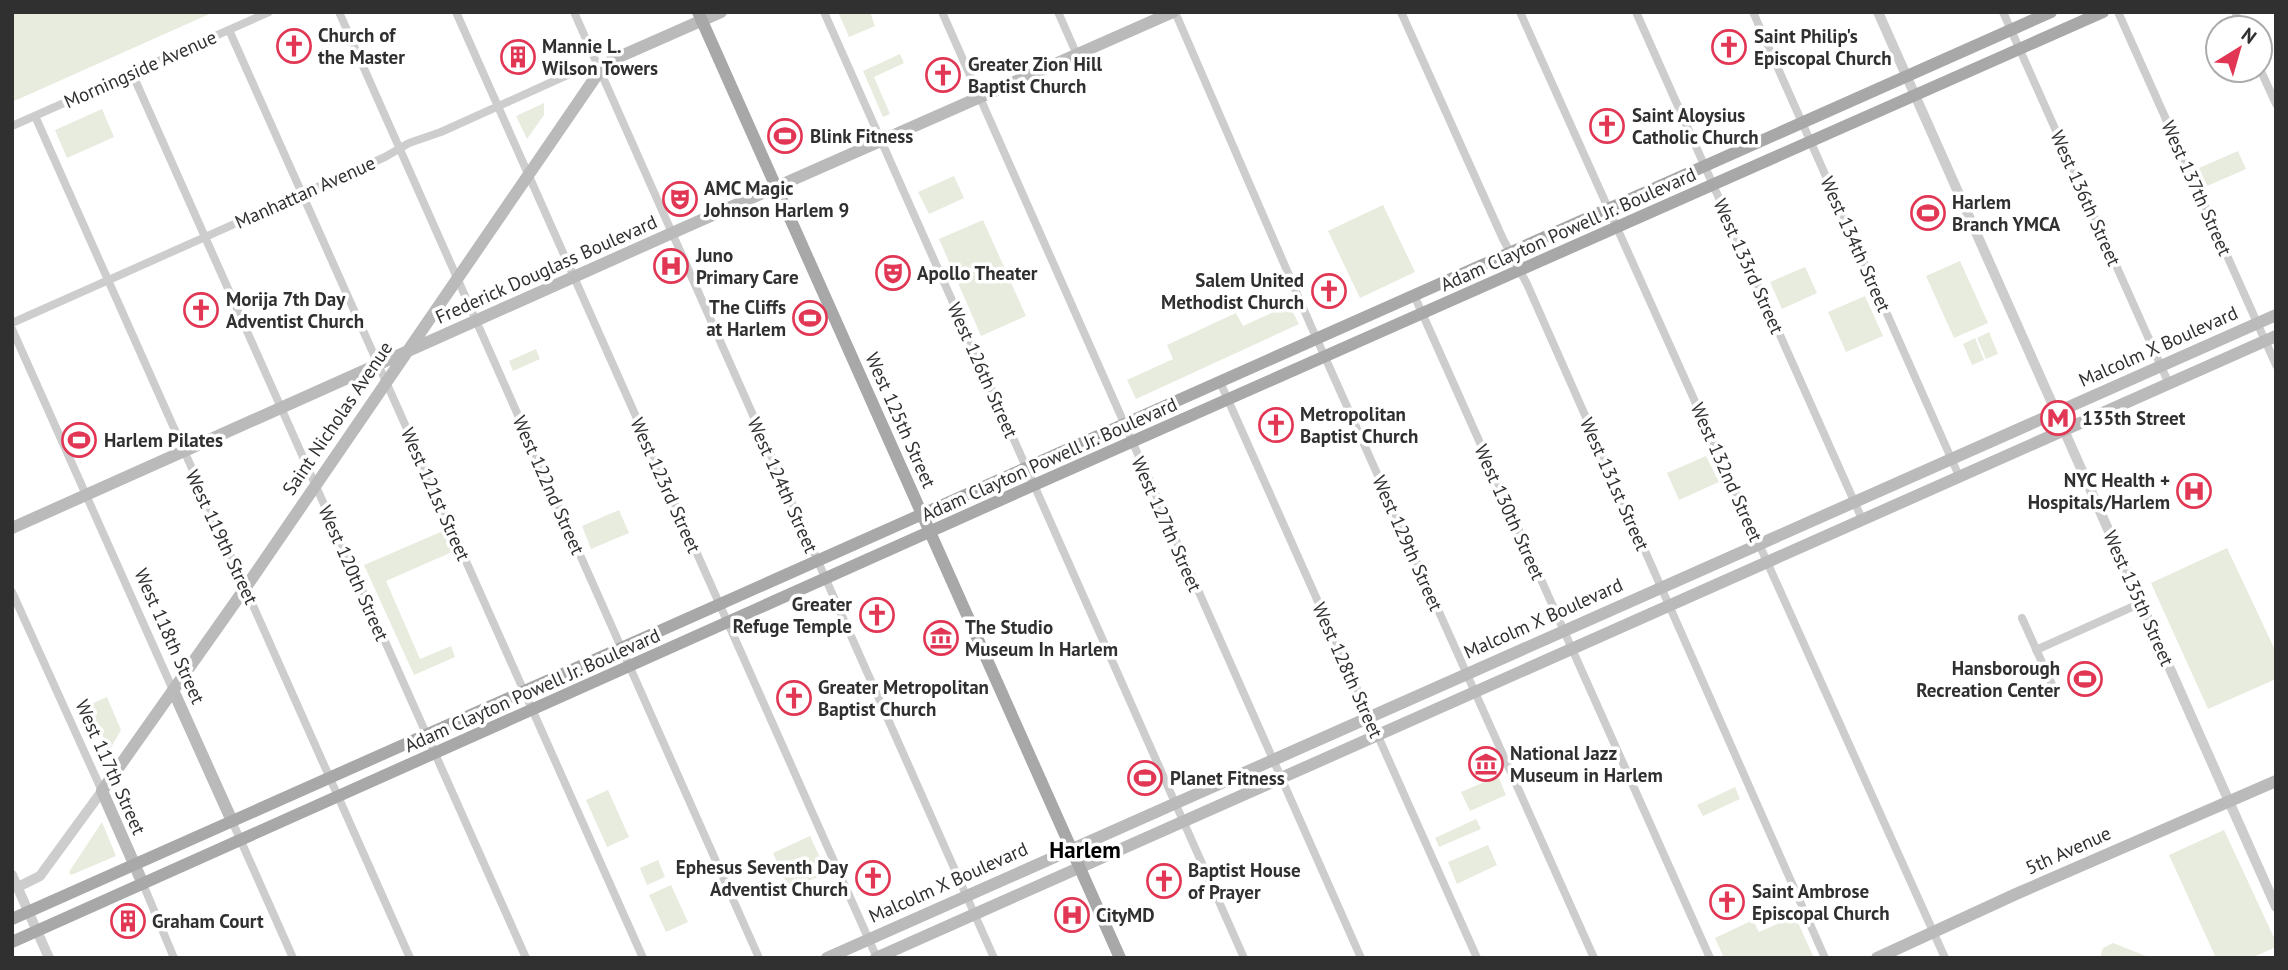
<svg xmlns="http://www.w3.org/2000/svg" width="2288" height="970" font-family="'PT Sans',sans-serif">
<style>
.green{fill:#e7ecde}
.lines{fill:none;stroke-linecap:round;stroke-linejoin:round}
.minor{stroke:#cdcdcd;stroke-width:8}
.tertiary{stroke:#cdcdcd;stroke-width:10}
.secondary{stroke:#bababa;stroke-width:12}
.primary{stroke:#a8a8a8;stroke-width:12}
.labels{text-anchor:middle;stroke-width:7;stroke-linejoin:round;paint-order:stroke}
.poi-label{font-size:19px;font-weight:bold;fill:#303030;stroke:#fff;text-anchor:start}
.street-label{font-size:19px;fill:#303030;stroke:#fff}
.quarter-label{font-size:23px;font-weight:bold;fill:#000;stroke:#fff}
</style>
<rect width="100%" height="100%" fill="#fff"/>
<path class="green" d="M12 12H214L12 102Z
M838 12H870L875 26 849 37Z
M900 54 904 63 874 77 890 114 883 117 863 71Z
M544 103V115L527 139 516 116Z
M102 109 114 137 67 158 55 130Z
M2238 151 2246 169 2207 186 2199 168Z
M954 176 964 198 929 214 918 192Z
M1383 205 1415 272 1360 298 1328 231Z
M983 220 1026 316 981 336 939 239Z
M1960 261 1988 323 1954 338 1926 276Z
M1805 267 1817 293 1782 309 1770 282Z
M1865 296 1883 336 1846 352 1828 312Z
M1289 305 1299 324 1136 399 1127 380 1173 359 1167 345 1236 313 1243 326Z
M1989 332 1998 354 1986 359 1977 338Z
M1975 338 1984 360 1972 365 1963 344Z
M536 349 540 359 513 371 509 361Z
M1706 456 1719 482 1679 500 1667 473Z
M619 510 629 533 591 549 582 526Z
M443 531 452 552 386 581 420 659 451 646 455 657 414 675 364 565Z
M2227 548 2276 652V679L2208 709 2151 583Z
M107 697 121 730 109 751 89 705Z
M1498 776 1506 795 1470 811 1461 792Z
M1735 787 1740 799 1703 816 1697 805Z
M608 790 629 837 607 847 586 800Z
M1476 819 1481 829 1439 847 1435 838Z
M102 822 116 856 71 875 69 872Z
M2224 830 2276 942V947L2251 958H2216L2169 855Z
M810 836 827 873 789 889 773 853Z
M1488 845 1497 865 1457 884 1448 862Z
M658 860 665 877 647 885 640 868Z
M671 885 688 922 666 932 649 895Z
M1795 916 1814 958H1724L1715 938 1753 920 1759 932Z
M2113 943 2151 958H2100L2103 948Z"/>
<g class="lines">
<path class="minor" d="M339 12 759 958
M456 12 877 958
M574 12 994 958
M824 12 1244 958
M942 12 1361 958
M1058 12 1077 55
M1175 12 1311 326 1594 958
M1401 12 1503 239 1527 284 1825 958
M1520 12 1945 958
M1636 12 1862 519
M1753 12 1959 476
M2003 12 2169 384
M2118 12 2276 365
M2235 12 2242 28
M229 30 643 958
M2260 69 2276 104
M132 73 526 958
M35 116 410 958
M12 126 269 12
M1414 295 1710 958
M12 323 385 157 409 143 441 132 574 72 585 70 599 72
M12 329 173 690
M1220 382 1477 958
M12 592 102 791
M2022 618 2054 689
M2036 650 2141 603
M232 821 293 958
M143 884 174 958"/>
<path class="tertiary" d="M1878 12 2276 907
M12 875 49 958
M18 887 40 876 102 791"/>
<path class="secondary" d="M12 528 672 233 1173 12
M173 690 232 821
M143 884 102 791 246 587 599 72 612 60 721 12
M827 958 2276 315
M876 958 2276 336
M1877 958 2016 894 2276 781"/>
<path class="primary" d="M698 12 1120 958
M12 919 2051 12
M12 942 1034 485 2103 12"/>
</g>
<defs>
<g id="church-ring" transform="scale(1.75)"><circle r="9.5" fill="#fff" stroke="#e13754" stroke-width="1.5"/><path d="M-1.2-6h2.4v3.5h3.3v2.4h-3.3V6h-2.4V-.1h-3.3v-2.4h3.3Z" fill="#e13754"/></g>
<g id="building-ring" transform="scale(1.75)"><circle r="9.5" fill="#fff" stroke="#e13754" stroke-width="1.5"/><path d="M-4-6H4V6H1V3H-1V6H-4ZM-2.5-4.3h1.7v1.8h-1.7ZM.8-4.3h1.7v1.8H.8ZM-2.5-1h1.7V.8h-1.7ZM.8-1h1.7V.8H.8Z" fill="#e13754"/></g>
<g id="stadium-ring" transform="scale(1.75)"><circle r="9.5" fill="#fff" stroke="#e13754" stroke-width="1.5"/><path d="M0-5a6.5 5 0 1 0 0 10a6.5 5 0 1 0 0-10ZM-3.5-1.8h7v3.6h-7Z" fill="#e13754"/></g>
<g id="theatre-ring" transform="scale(1.75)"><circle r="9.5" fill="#fff" stroke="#e13754" stroke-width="1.5"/><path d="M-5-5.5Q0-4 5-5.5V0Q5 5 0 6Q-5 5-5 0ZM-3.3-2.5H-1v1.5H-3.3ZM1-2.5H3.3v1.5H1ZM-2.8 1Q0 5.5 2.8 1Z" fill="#e13754"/></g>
<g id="hospital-ring" transform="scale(1.75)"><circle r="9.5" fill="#fff" stroke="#e13754" stroke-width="1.5"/><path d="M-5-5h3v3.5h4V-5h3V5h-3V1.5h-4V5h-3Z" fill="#e13754"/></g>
<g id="metro-ring" transform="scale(1.75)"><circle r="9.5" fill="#fff" stroke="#e13754" stroke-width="1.5"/><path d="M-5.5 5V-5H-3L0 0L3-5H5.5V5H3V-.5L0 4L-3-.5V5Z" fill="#e13754"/></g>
<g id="museum-ring" transform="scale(1.75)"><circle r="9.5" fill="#fff" stroke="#e13754" stroke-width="1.5"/><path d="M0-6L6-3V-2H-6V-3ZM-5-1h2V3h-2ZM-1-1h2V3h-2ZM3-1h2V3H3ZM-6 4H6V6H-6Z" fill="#e13754"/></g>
</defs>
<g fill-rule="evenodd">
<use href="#church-ring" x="294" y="46"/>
<use href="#church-ring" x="1729" y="47"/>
<use href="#building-ring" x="518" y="57"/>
<use href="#church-ring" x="943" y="75"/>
<use href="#church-ring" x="1607" y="126"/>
<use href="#stadium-ring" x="785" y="136"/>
<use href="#theatre-ring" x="680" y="199"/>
<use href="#stadium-ring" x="1928" y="213"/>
<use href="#hospital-ring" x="671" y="266"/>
<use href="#theatre-ring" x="893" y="273"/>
<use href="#church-ring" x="1329" y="291"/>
<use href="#church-ring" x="201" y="310"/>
<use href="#stadium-ring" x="810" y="318"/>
<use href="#metro-ring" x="2058" y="418"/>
<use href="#church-ring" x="1276" y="425"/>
<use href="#stadium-ring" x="79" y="440"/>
<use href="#hospital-ring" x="2194" y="491"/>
<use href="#church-ring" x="877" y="615"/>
<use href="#museum-ring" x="941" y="638"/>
<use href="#stadium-ring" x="2085" y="679"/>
<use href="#church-ring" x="794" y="698"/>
<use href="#museum-ring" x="1486" y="764"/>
<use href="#stadium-ring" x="1145" y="778"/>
<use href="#church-ring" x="873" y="878"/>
<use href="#church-ring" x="1164" y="881"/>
<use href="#church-ring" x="1727" y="902"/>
<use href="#hospital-ring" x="1072" y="915"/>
<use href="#building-ring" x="128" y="921"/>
</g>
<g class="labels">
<g class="poi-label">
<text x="318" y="42">Church of<tspan x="318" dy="22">the Master</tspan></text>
<text x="1754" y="43">Saint Philip's<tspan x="1754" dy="22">Episcopal Church</tspan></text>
<text x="542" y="53">Mannie L.<tspan x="542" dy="22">Wilson Towers</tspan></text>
<text x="968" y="71">Greater Zion Hill<tspan x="968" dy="22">Baptist Church</tspan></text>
<text x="1632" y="122">Saint Aloysius<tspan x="1632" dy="22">Catholic Church</tspan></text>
<text x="810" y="143">Blink Fitness</text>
<text x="704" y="195">AMC Magic<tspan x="704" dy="22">Johnson Harlem 9</tspan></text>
<text x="1952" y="209">Harlem<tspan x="1952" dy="22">Branch YMCA</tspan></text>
<text x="696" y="262">Juno<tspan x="696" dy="22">Primary Care</tspan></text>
<text x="917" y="280">Apollo Theater</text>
<text x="1304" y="287" text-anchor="end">Salem United<tspan x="1304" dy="22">Methodist Church</tspan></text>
<text x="226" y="306">Morija 7th Day<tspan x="226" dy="22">Adventist Church</tspan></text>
<text x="786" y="314" text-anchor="end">The Cliffs<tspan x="786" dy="22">at Harlem</tspan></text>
<text x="1300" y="421">Metropolitan<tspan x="1300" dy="22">Baptist Church</tspan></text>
<text x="2082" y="425">135th Street</text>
<text x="104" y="447">Harlem Pilates</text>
<text x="2170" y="487" text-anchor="end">NYC Health +<tspan x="2170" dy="22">Hospitals/Harlem</tspan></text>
<text x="852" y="611" text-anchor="end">Greater<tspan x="852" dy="22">Refuge Temple</tspan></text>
<text x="965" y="634">The Studio<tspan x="965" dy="22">Museum In Harlem</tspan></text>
<text x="2060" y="675" text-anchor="end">Hansborough<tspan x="2060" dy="22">Recreation Center</tspan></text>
<text x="818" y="694">Greater Metropolitan<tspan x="818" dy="22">Baptist Church</tspan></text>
<text x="1510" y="760">National Jazz<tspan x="1510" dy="22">Museum in Harlem</tspan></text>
<text x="1170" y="785">Planet Fitness</text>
<text x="848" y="874" text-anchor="end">Ephesus Seventh Day<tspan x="848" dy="22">Adventist Church</tspan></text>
<text x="1188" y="877">Baptist House<tspan x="1188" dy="22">of Prayer</tspan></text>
<text x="1752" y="898">Saint Ambrose<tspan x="1752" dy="22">Episcopal Church</tspan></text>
<text x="1096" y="922">CityMD</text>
<text x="152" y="928">Graham Court</text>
</g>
<g class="street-label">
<text transform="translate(140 69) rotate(-24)" y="7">Morningside Avenue</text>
<text transform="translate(2197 188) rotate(66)" y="7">West 137th Street</text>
<text transform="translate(305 192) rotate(-24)" y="7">Manhattan Avenue</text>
<text transform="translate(2086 198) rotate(66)" y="7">West 136th Street</text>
<text transform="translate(1568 229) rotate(-24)" y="7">Adam Clayton Powell Jr. Boulevard</text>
<text transform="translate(1856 244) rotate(66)" y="7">West 134th Street</text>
<text transform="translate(1749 266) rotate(66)" y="7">West 133rd Street</text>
<text transform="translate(546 269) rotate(-24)" y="7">Frederick Douglass Boulevard</text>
<text transform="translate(2158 346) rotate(-24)" y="7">Malcolm X Boulevard</text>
<text transform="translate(983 370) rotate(66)" y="7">West 126th Street</text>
<text transform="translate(337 418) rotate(-56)" y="7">Saint Nicholas Avenue</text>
<text transform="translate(901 420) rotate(66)" y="7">West 125th Street</text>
<text transform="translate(1049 459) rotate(-24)" y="7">Adam Clayton Powell Jr. Boulevard</text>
<text transform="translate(1727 472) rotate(66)" y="7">West 132nd Street</text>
<text transform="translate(1615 484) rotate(66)" y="7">West 131st Street</text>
<text transform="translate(549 485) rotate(66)" y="7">West 122nd Street</text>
<text transform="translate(666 485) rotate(66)" y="7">West 123rd Street</text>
<text transform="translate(783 485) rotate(66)" y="7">West 124th Street</text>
<text transform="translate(436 494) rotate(66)" y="7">West 121st Street</text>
<text transform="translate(1510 512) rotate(66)" y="7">West 130th Street</text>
<text transform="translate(1167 524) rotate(66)" y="7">West 127th Street</text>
<text transform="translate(222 537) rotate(65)" y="7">West 119th Street</text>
<text transform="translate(1408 543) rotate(66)" y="7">West 129th Street</text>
<text transform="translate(354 573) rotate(66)" y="7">West 120th Street</text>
<text transform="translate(2139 598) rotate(66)" y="7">West 135th Street</text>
<text transform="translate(1543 618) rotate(-24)" y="7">Malcolm X Boulevard</text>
<text transform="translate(170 636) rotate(66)" y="7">West 118th Street</text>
<text transform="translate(1348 670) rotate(66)" y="7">West 128th Street</text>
<text transform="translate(532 690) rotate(-24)" y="7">Adam Clayton Powell Jr. Boulevard</text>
<text transform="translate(111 767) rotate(66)" y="7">West 117th Street</text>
<text transform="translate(2068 850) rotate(-24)" y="7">5th Avenue</text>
<text transform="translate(948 882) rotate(-24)" y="7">Malcolm X Boulevard</text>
</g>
<g class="quarter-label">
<text x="1085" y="858">Harlem</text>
</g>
</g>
<rect width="2288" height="970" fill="none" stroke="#303030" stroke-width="28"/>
<g transform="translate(2239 49) rotate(37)"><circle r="33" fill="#ffffff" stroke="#acacac" stroke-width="2"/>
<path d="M0-5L12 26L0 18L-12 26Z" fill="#e13754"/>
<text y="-10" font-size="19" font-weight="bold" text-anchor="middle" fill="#303030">N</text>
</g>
</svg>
